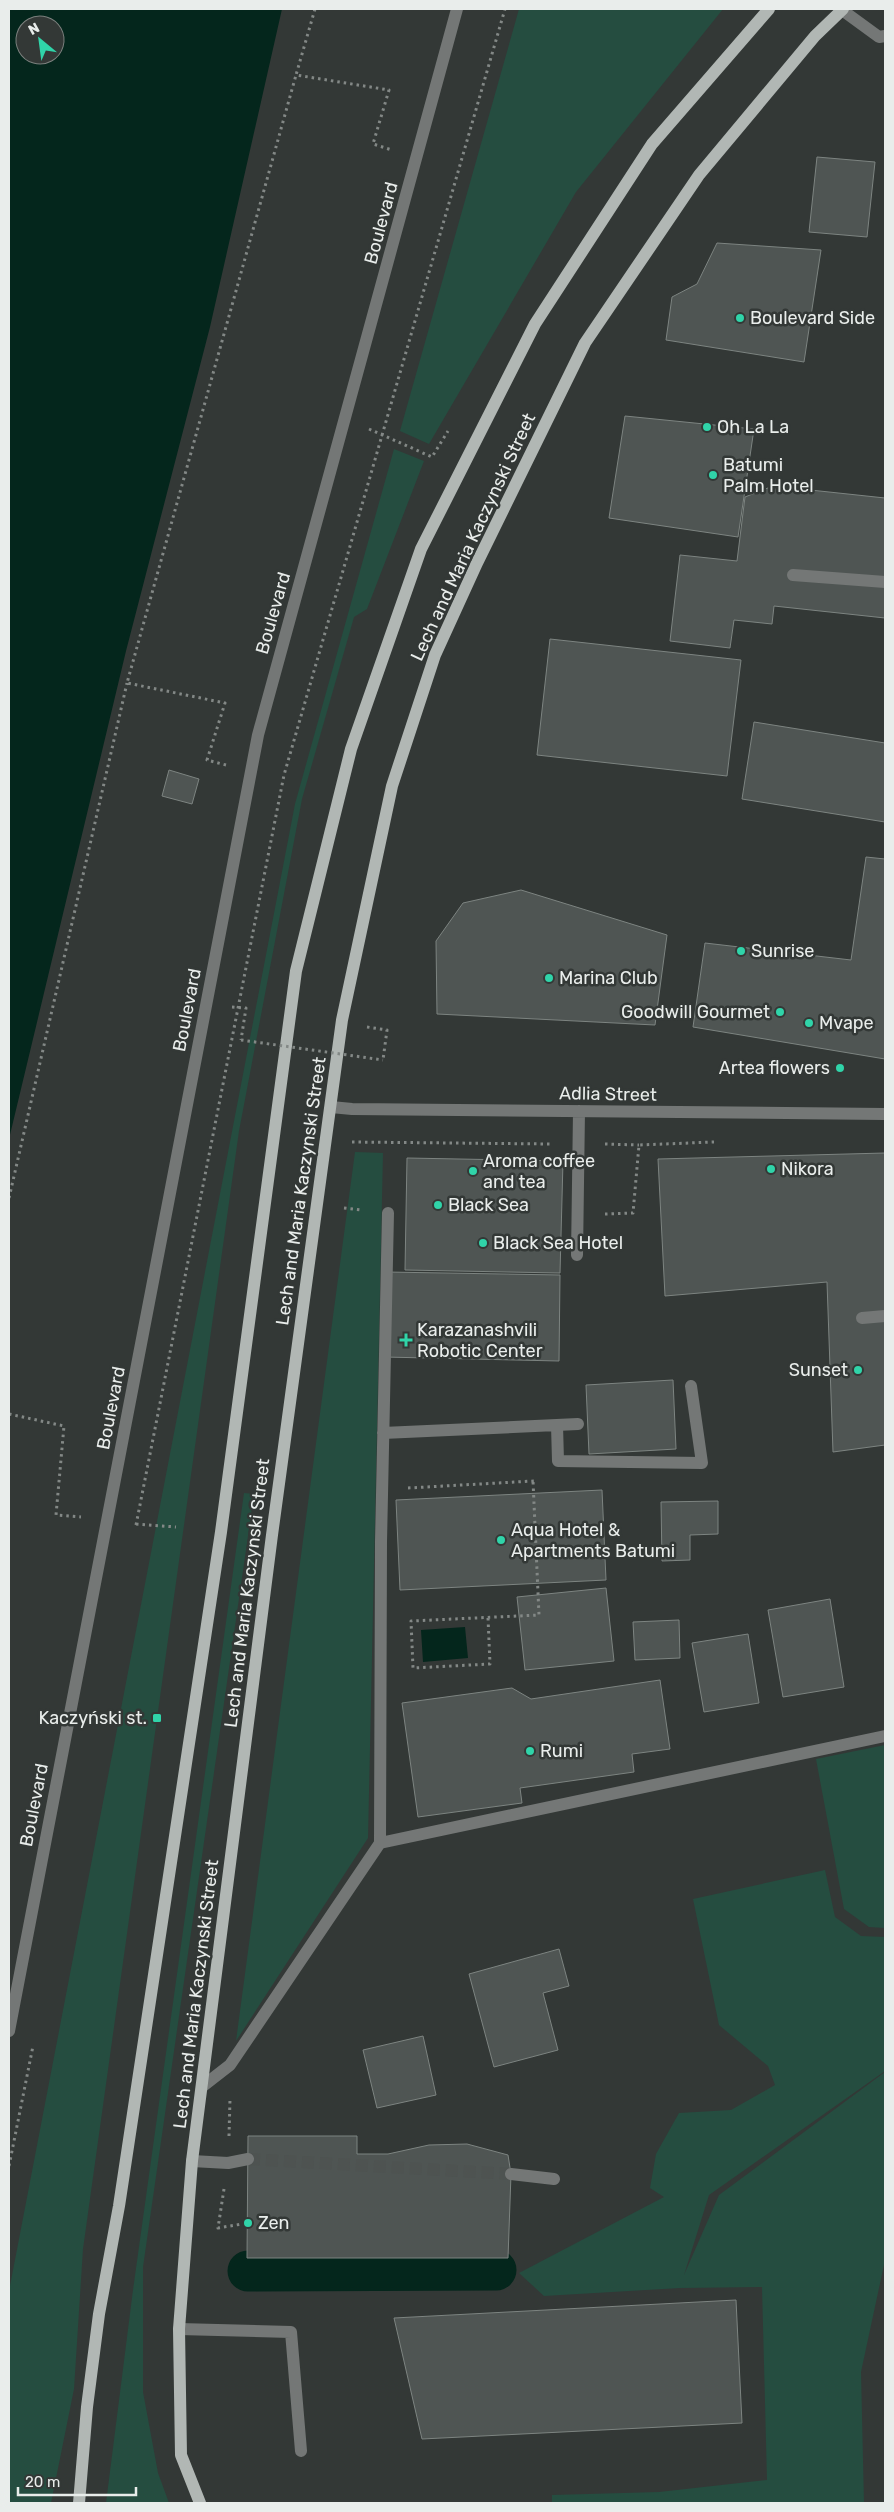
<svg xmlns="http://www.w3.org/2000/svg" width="894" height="2512" font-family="Rubik,sans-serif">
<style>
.green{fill:#254d40}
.water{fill:#04261c;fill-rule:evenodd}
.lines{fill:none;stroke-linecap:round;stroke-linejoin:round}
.canal{stroke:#04261c;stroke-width:41}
.building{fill:#4f5553;stroke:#7d8481}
.minor-tunnel{stroke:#4e5351;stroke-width:12;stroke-dasharray:12 6;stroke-linecap:butt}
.path{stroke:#838886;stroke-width:3;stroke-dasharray:2.5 4;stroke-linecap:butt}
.minor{stroke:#747776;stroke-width:12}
.major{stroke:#b1b7b4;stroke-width:12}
.path-bridge{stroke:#838886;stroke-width:3;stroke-dasharray:2.5 4;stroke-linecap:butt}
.poi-dot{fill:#30d4a9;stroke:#333836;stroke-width:2}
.labels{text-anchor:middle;stroke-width:5;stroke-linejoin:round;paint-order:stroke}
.street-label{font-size:18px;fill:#e9edeb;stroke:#333836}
.poi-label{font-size:18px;fill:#e9edeb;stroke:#333836;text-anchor:start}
</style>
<rect width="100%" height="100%" fill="#333836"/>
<path class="green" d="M519 9H723L576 192 429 444 400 431Z
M394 449 424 461 367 609 354 617 302 799 239 1131 83 2249 74 2389 51 2503H9V2291L295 804Z
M355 1152 383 1153 368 1838 236 2041Z
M244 1493 254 1494 143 2267V2392L158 2473 169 2503H106L133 2290Z
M885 1745V1928L869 1927 844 1909 816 1759Z
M825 1870 835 1917 861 1936 885 1937V2071L709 2195 684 2275 719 2195 885 2072V2260L861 2372 864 2503H552V2495L659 2492 767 2480 762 2287 680 2288 544 2296 519 2273 664 2197 650 2188 656 2154 679 2113 731 2110 775 2085 768 2066 719 2025 693 1899Z"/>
<path class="water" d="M9 9H282L210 327 126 651 9 1139ZM25 25H55V55H25Z
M465 1627 468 1658 423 1662 421 1630Z"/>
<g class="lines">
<path class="canal" d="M248 2271 496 2270"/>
</g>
<path class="building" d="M817 157 875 162 867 237 809 232Z
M717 243 821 250 804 362 666 340 672 297 697 284Z
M625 416 754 429 738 537 609 518Z
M773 486 885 498V618L774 606 772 624 734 620 730 648 670 641 680 555 737 561 745 497Z
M550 639 741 660 727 776 537 755Z
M754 722 885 743V822L742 799Z
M169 770 199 779 192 804 162 796Z
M866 857 885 859V1059L693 1027 705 943 851 960Z
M521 890 667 935 655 1025 437 1014 436 941 463 903Z
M885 1153V1445L833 1452 827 1282 665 1296 658 1159Z
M407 1158 563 1161 560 1273 405 1270Z
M386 1272 560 1275 559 1361 384 1357Z
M673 1380 676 1449 589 1454 586 1385Z
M602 1490 606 1580 400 1590 396 1500Z
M718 1501V1534L690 1535V1560L662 1561 661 1502Z
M606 1588 614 1661 525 1670 517 1597Z
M830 1599 844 1687 783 1697 768 1610Z
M679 1620 680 1658 635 1660 633 1622Z
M748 1634 759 1703 704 1712 692 1643Z
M660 1680 670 1749 632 1754 634 1772 520 1788 522 1803 418 1817 402 1703 512 1688 531 1699Z
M559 1949 569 1986 543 1993 558 2050 494 2067 469 1974Z
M423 2036 436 2095 377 2108 363 2050Z
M248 2136H357V2154H388L429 2145 467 2144 508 2155 511 2174 508 2258H247Z
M736 2300 742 2423 422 2439 394 2318Z"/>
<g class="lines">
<path class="minor-tunnel" d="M248 2159 511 2174"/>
<path class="path" d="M315 9 296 75 389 90 373 144 392 150
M369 429 432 457 448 431
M226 765 207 760 225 703 127 683 296 75
M232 1007 246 1008 241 1040
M367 1027 387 1030 383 1060
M352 1142 551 1144
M605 1144 639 1145
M9 1198 127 683
M344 1208 361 1210
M605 1214 633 1213 639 1145 714 1142
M9 1414 64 1426 56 1515 81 1517
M408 1488 534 1481
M136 1524 176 1527
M136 1525 284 775 505 9
M488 1618 490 1664 413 1668 411 1621 539 1615 533 1481
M229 2136 230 2099
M9 2166 33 2046
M224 2189 218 2228 248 2223"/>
<path class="minor" d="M842 10 879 37 885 36
M793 575 885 582
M331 1107 352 1109 885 1114
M577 1255 579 1111
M862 1318 885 1316
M557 1425 558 1461 702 1463 691 1386
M383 1433 578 1424
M380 1843 885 1736
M9 2031 258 735 457 9
M203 2086 230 2065 380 1843 381 1542 388 1213
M192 2161 228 2163 248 2159
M511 2174 554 2179
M179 2329 291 2332 301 2451"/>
<path class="major" d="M79 2503 87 2407 99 2314 119 2206 221 1532 296 971 351 749 421 549 535 324 652 144 769 9
M200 2503 181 2455 179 2329 192 2161 272 1535 342 1020 392 786 435 655 477 563 585 343 699 175 815 36 843 9"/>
<path class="path-bridge" d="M241 1040 383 1060"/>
</g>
<g class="poi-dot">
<circle cx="740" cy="318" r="5"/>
<circle cx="707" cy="427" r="5"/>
<circle cx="713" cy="475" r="5"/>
<circle cx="741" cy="951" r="5"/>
<circle cx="549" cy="978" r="5"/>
<circle cx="780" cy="1012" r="5"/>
<circle cx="809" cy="1023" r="5"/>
<circle cx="840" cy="1068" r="5"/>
<circle cx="771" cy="1169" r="5"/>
<circle cx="473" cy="1171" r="5"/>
<circle cx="438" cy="1205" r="5"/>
<circle cx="483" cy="1243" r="5"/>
<path d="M403.5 1332.5h5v5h5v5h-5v5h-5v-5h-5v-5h5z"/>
<circle cx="858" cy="1370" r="5"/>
<circle cx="501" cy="1540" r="5"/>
<rect x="152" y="1713" width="10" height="10" rx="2.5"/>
<circle cx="530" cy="1751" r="5"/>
<circle cx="248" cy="2223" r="5"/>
</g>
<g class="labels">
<g class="street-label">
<text transform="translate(381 223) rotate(-75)" y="6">Boulevard</text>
<text transform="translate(473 537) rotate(-65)" y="6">Lech and Maria Kaczynski Street</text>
<text transform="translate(273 613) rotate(-74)" y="6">Boulevard</text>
<text transform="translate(187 1010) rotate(-79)" y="6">Boulevard</text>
<text transform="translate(608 1094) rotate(1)" y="6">Adlia Street</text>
<text transform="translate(301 1191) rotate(-82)" y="6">Lech and Maria Kaczynski Street</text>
<text transform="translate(111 1408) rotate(-79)" y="6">Boulevard</text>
<text transform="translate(247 1593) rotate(-83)" y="6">Lech and Maria Kaczynski Street</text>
<text transform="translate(34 1805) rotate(-79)" y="6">Boulevard</text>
<text transform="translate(196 1994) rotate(-83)" y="6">Lech and Maria Kaczynski Street</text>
</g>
<g class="poi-label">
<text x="750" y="324">Boulevard Side</text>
<text x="717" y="433">Oh La La</text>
<text x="723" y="471">Batumi<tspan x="723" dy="21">Palm Hotel</tspan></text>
<text x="751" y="957">Sunrise</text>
<text x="559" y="984">Marina Club</text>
<text x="770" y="1018" text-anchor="end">Goodwill Gourmet</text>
<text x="819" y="1029">Mvape</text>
<text x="830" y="1074" text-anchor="end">Artea flowers</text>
<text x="483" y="1167">Aroma coffee<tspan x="483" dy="21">and tea</tspan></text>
<text x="781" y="1175">Nikora</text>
<text x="448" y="1211">Black Sea</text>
<text x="493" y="1249">Black Sea Hotel</text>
<text x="417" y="1336">Karazanashvili<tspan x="417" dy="21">Robotic Center</tspan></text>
<text x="848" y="1376" text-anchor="end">Sunset</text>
<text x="511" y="1536">Aqua Hotel &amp;<tspan x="511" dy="21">Apartments Batumi</tspan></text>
<text x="147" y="1724" text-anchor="end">Kaczyński st.</text>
<text x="540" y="1757">Rumi</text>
<text x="258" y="2229">Zen</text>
</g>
</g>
<rect width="894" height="2512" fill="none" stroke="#e9edeb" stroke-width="20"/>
<g transform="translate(40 40) rotate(331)"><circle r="24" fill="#333836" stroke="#7c807e"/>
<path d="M0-4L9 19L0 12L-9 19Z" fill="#30d4a9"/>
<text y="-8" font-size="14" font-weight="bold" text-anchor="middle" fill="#e9edeb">N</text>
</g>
<path d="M18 2487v8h118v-8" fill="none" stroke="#e9edeb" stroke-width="2.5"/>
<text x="25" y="2487" font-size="15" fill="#e9edeb" stroke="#333836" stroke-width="4" paint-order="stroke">20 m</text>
</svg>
